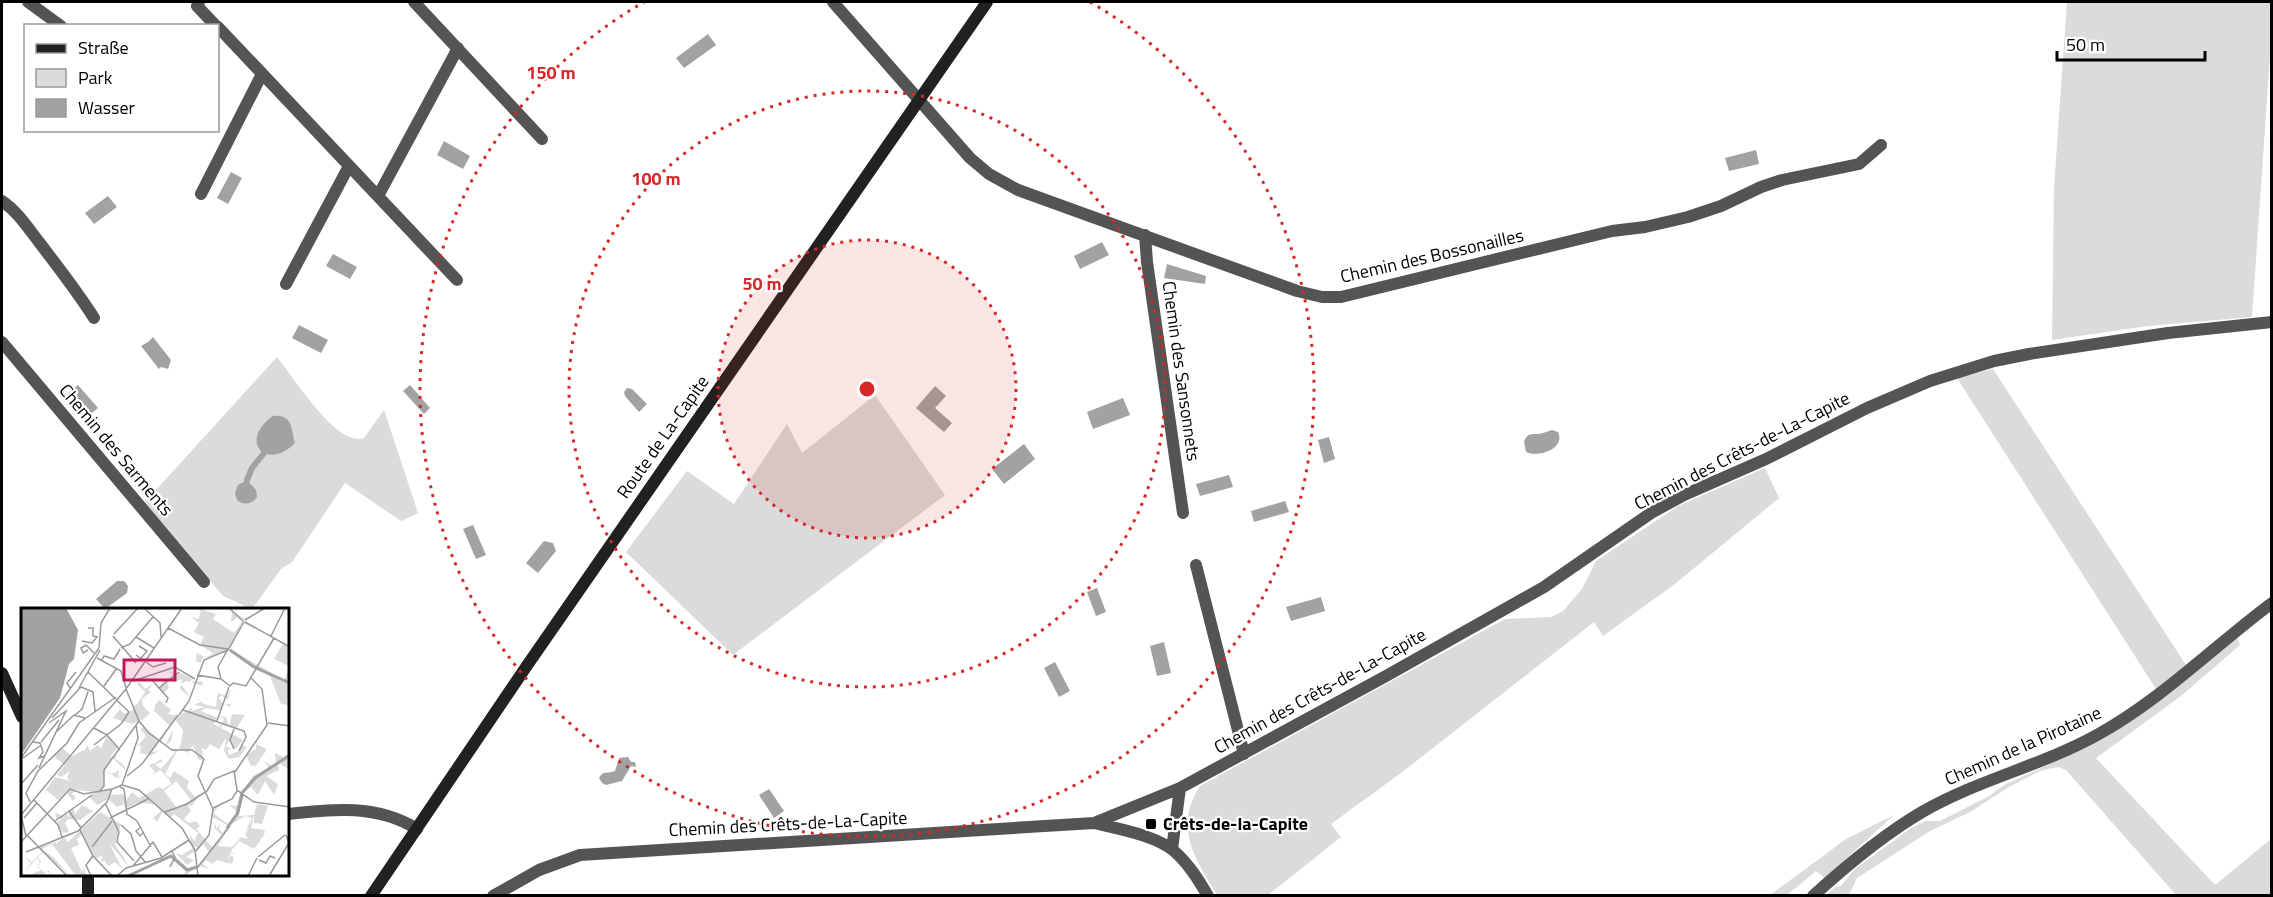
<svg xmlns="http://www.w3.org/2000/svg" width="2273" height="897" font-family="'Titillium Web',sans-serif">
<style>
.green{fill:#dbdbdb}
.water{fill:#a2a2a2}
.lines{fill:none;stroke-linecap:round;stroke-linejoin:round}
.stream{stroke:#a2a2a2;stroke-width:6}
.street{stroke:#545454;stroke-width:12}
.secondary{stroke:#212121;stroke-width:12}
.ring{fill:none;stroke:#d62828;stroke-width:3;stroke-dasharray:3 6}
.poi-dot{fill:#000;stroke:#fff;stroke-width:2}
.labels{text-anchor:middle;stroke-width:4.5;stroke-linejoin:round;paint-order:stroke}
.street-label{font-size:18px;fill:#000;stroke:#fff}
.poi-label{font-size:18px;font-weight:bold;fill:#000;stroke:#fff;text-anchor:start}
.inset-river{fill:none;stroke:#a2a2a2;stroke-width:3}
.inset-road{fill:none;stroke:#999;stroke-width:1.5}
.view{fill:#c2185b;fill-opacity:0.15;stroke:#c2185b;stroke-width:3}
.inset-edge{fill:none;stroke:#000;stroke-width:3}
.centre{fill:#d62828;stroke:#fff;stroke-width:3}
.ring-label{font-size:18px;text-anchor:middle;font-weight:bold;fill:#d62828;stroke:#fff;stroke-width:4.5;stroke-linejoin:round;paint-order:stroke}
</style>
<rect width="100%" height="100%" fill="#fff"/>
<path class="green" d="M2067 2H2271V41L2252 317 2148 326 2052 340 2054 187Z
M277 357C293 376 337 448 364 438L384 410 418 513 401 521 345 483 292 562 281 569 252 609 223 596 144 503Z
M1993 369 2186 665 2156 689 1957 378Z
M875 395 945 495 733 655 626 552 687 471 734 504 787 424 802 453Z
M1765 468 1779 498 1675 584 1603 636 1594 622 1401 773 1331 824 1341 837 1268 895H1217C1195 859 1173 827 1200 786L1505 619 1551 617 1563 611 1582 589 1596 561 1678 506Z
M2237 637 2240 645 2181 696 2096 758 2215 885 2271 839V895H2176L2066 770 2058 767 2040 771 2009 787 1970 812 1930 831 1857 878 1849 895 1826 896 1835 887 1841 886 1855 869 1911 828 1926 821H1940L1989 796 2004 785 2063 758 2129 723Z
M1894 815 1825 878 1816 871 1787 895 1769 896 1846 839Z"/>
<path class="water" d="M708 34 716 45 684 68 676 58Z
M444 141 470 156 463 169 437 155Z
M1756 150 1759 164 1729 171 1725 158Z
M231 172 242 178 228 204 217 198Z
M108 196 117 207 94 224 85 213Z
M1102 242 1109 255 1080 269 1074 256Z
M333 254 357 267 350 279 326 266Z
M1167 264 1206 276 1205 284 1164 278Z
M299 325 328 340 321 353 292 338Z
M153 337 171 360 168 369 161 367 159 369 141 346 148 342Z
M78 385 98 408 87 417 67 394Z
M410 385 430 408 424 414 403 391Z
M935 386 946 396 935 408 952 423 944 432 916 408Z
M627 388 632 389 647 404 639 412 625 396 624 392Z
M1123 398 1130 415 1093 429 1087 412Z
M273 416C293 414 291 429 295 443 267 472 237 441 273 416Z
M1552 430 1558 432C1566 449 1538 458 1526 452L1524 442C1528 430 1534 436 1543 433 1546 432 1549 431 1552 430Z
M1329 437 1335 459 1324 463 1318 440Z
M1024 444 1035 459 1004 484 992 469Z
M1229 475 1233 487 1200 496 1196 484Z
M247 480 256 490 257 497C253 504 243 506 237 500L235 493 238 485Z
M1285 501 1289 512 1254 522 1251 511Z
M473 525 486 555 476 559 463 529Z
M544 541 553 543 556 551 538 573 526 563Z
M117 581H124L128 586 127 593 105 609 96 599Z
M1097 588 1106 612 1096 616 1087 592Z
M1321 597 1325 611 1291 621 1286 607Z
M1164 642 1171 673 1157 676 1150 646Z
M1055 662 1070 691 1059 697 1044 668Z
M628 757 631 762H635L636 767 631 766 622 781 606 785 602 783 599 778C603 770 608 774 615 771L619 758Z
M769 789 784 811 774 818 759 795Z"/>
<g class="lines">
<path class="stream" d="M247 480 252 468 264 453"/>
<path class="street" d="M28 2 61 26
M199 2 197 6 216 26
M414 2 542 139
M833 2 970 158 989 174 1018 190 1297 291 1322 297H1341L1612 231 1645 227 1688 217 1721 206 1761 187 1782 180 1859 164 1881 145
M218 27 457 280
M201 194 262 74
M378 196 458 48
M2 201C17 211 28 228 39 242 58 267 77 291 94 318
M1145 235 1147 262 1183 513
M286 284 349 166
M2 342 204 582
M1196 565 1244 754
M288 814C333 809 377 804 417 829
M1094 823 1180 788 1386 676 1544 587 1651 513 1684 495 1766 459 1867 408 1930 381 1994 361 2029 354 2168 333 2272 322
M1172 849 1180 788
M493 896 539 870 580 855 1094 823C1118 829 1155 835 1174 851 1188 863 1198 879 1208 896
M1813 896C1847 865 1883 835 1922 812 1977 780 2041 766 2097 735 2161 700 2214 646 2272 603"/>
<path class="secondary" d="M2 673 22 717
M88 896V874
M371 896 526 667 987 2"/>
</g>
<circle cx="867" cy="389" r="149" fill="#d62828" fill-opacity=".12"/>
<g class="ring">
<circle cx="867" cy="389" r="149"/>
<circle cx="867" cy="389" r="298"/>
<path d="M1090 2A447 447 0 1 1 644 2"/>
</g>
<rect class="poi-dot" x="1145" y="818" width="12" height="12" rx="3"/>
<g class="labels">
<g class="street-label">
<text transform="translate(1432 256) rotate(-13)" y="6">Chemin des Bossonailles</text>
<text transform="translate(1181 371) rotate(82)" y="6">Chemin des Sansonnets</text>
<text transform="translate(663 437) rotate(-55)" y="6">Route de La-Capite</text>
<text transform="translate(116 450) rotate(50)" y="6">Chemin des Sarments</text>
<text transform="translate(1742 451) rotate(-27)" y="6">Chemin des Crêts-de-La-Capite</text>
<text transform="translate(1320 691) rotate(-29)" y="6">Chemin des Crêts-de-La-Capite</text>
<text transform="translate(2023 746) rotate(-24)" y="6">Chemin de la Pirotaine</text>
<text transform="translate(788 824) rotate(-3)" y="6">Chemin des Crêts-de-La-Capite</text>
</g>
<g class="poi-label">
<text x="1163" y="830">Crêts-de-la-Capite</text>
</g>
</g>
<g transform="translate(21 608)">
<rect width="268" height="268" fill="#fff"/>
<path d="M176 0 195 6 192 11 213 25 222 12 217 9 210 14 211 2 223 11 229 7 223 12 235 21 222 15 209 41 263 72 268 61V97L260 96 249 68 209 42 204 46 202 44 185 50H181L180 55 175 53 176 45 185 50 192 45 179 37 183 29 173 24 178 15 169 8 177 11 180 4ZM262 36 268 39V58L253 51ZM147 61 153 66V72L158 64 172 71 168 74 181 73 182 78 165 73 160 76 169 89 159 81 161 71 153 74 149 69 145 72 148 80 143 85 132 76 127 82 130 84 121 91 122 98 129 105 123 111 111 116 92 110 99 101 97 98 101 96 105 101 101 96 98 99 103 106 113 101 109 87 112 98 116 96 124 84 116 76 119 74 124 81 132 76 138 80 142 73 152 68ZM209 82 213 85 209 83 207 92 200 87 198 90 202 96H210L209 99 203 96 199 102 185 100 180 103 197 110 192 116 199 119 203 111 198 108 205 109 208 118 211 106 224 107 229 99 215 121 202 117 200 120 222 132 214 141 208 133 205 138 211 141 207 142 208 147 218 143 221 137 226 139 218 149 208 151 203 143 205 130 198 141 189 136 185 142 181 140 182 153 177 151 172 137 167 145 159 141 155 145 144 166 149 170 153 163 168 173 166 180 174 189 180 185 184 190 180 185 171 198 167 197 170 203 163 211 168 215 175 213 179 218 175 221 191 239 195 234 192 229 196 234 201 227 193 220 195 214V221L199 216 198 221 202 225 206 217 191 209 190 212 191 202 203 193 192 205 207 216 216 204 209 197 217 198 219 187 232 168 248 160 243 153 251 158 254 155 246 150 255 155 254 145 263 149 268 145V161L257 155 258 162 245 168 257 176 253 187 244 173 237 187 230 179 221 185 217 208 233 207 236 196 247 198 241 216 233 215V207L230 220 244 222 243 227 233 241 218 233 210 243 215 248 210 244 206 252 210 247 213 250 211 256 196 252 191 256 185 252 182 256 189 262 180 258 162 268 165 263 154 248 168 261 181 255 188 244 182 236 178 240 172 238 174 243 165 249 173 252 166 257 155 245 161 247 172 240 168 234 153 241 167 233 170 234 169 226 173 233 177 225 153 206 149 210 142 203 136 214 132 210 141 202 133 196 115 195 104 201 103 196 96 199 87 191 76 197 68 189 75 184 54 182 51 186 55 189 52 193 46 185 51 181 37 192 25 182 34 169 50 173 46 170 49 163 40 169 36 167 44 157 33 149 41 140 51 148 65 141 66 137 69 143 76 137 80 140 86 128 96 140 89 149 96 147 94 151 102 156 105 163 92 150 84 162 91 166 98 162 97 169 104 168 96 170 83 162V178L78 184 90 181 88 187 102 186 105 193 111 184 118 190 138 179 142 181 150 176 148 171 139 162 128 169 134 164 128 157 134 155 128 147 119 145 120 137 116 139 125 128 119 121 123 119 139 132 148 117 133 103 134 97 138 92 150 102 147 106 158 108 172 99 170 103 184 99 173 97 180 94 170 85 183 96 195 99 197 85 206 88ZM154 112 162 122 160 135 157 143 145 139 154 144 140 161 134 156 142 154 140 151 134 155 129 148 138 143 130 144 139 133 143 136 140 134 147 121 151 124 144 137 150 133 152 124 146 120ZM155 173 170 192 156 200 143 183ZM224 208 231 210 225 222 228 220 224 226 227 231 220 229 211 239 197 238 209 217ZM235 136 246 141 232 162 234 157 230 158 225 147 235 141ZM61 197 72 203 59 212 47 211 44 215 48 224 41 225 36 214 41 211H35L34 204 41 208 44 205 40 199 45 205 48 210 47 202 53 201 54 206ZM79 204 100 216 94 237 102 248 108 259 88 235 102 262 94 254 87 258 83 252 80 256 81 247 75 251 72 247 63 261 65 267 55 268 31 236 21 241 33 250 49 268 22 244 17 249 20 254 17 258 24 265 27 262 33 268 26 263 22 268H7L20 262 16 258 19 254 16 250 4 264 10 255 3 248 11 254 21 244 17 240 35 234V236L43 229 47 234ZM61 226 71 247 61 264 50 240 58 237 56 231Z" fill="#dbdbdb" fill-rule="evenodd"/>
<path d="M0 0H45L57 22 53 51 48 56 39 90 0 147Z" fill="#a2a2a2"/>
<path class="inset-river" d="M0 39 39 69M209 42 233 59 269 75M0 85 38 69M206 220 216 206 221 185 234 170 269 147M107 268 150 248 166 262 176 259"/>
<path class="inset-road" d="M123 0 139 15 140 29M208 0 222 13M224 12 244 0M224 14 269 39M67 20H72V28L77 29M147 20 179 37 207 41M93 26 117 0M92 28 115 55M250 28 264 0M115 29 133 40M61 33 71 35 76 29M118 38 126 43 120 50M78 40 80 15 89 0M100 40 109 36 132 9M67 42 62 45 60 40 65 37 73 45M115 47 132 59 145 55M76 50 100 63 105 80M81 52 83 48 93 51 99 41M67 64 108 104M176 67 200 71 209 78M130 71 147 90 145 95M200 71 197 59 206 43M112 73 154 59 174 71M83 78 96 60M209 78 212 75 225 78 253 30M49 80 46 75 55 64M58 80 79 42M138 80 158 64M105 81 118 113 128 125 151 142H171L183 151 177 168 192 201 188 227 175 243M162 102 223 123 225 129 218 143M54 107 61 101 67 84M158 107 168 93 183 52 207 42 223 14M31 110 60 79 72 84 74 103M196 113 208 79M247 115 269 118M73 120 86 127 99 142M213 121 209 132 213 141M34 125 53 107 64 110M12 134 19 135 22 144 18 150 24 148M20 134 38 112M73 137 100 116 108 104M0 150 78 40M2 150 19 138M18 160 45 103 28 115M214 164 246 117 241 81 230 70M106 168 121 156 157 107M0 176 17 157M99 179 103 181 106 206 116 213 130 239M78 184 83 178V162L118 113M13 192 37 217 41 229M9 194 5 185 17 163 46 135 58 115 95 89M84 195 98 224 96 234 113 253M192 200 211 191 216 183M48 203 60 220M144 204 166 196 186 183 193 171 213 163 216 182 233 194 269 199M0 207 105 81 161 0M0 207 5 228M217 207 222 186M3 210 16 195M89 210 127 191M34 213 71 187M100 217 110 226 115 243 124 254M120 219 115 223 119 228 123 224M59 222 72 248 91 268M6 227 46 268M168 232 174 242 177 268M0 234 49 181 63 186 91 181M71 239 91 213M5 244 57 223 86 194 91 181 101 177M237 249 264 227M238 252 245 255 249 248 254 250M112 258 132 234 141 249M149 259 154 249 150 242M176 260 209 218M70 268 65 257 72 248M96 268 105 260 140 250 168 232 161 220 118 182 101 177 117 130 115 117M227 268 236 250M248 268 268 235 265 227"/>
<path class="view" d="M103 52H154V72H103Z"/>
<rect width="268" height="268" class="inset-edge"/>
</g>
<circle cx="867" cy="389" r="9" class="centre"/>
<g class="ring-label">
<text x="551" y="79">150 m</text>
<text x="656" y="185">100 m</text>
<text x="762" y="290">50 m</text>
</g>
<rect width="2273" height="897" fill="none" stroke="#000000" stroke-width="6"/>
<rect x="24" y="24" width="195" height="108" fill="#ffffff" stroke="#999999" stroke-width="1.5"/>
<rect x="36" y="44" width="30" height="9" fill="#212121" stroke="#999999" stroke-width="1.5"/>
<text x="78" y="54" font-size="18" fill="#000000">Straße</text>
<rect x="36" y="69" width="30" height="18" fill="#dbdbdb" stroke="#999999" stroke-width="1.5"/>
<text x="78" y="84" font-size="18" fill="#000000">Park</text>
<rect x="36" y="99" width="30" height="18" fill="#a2a2a2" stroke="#999999" stroke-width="1.5"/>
<text x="78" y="114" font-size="18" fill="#000000">Wasser</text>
<path d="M2057 51v9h148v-9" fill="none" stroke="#000000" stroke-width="3"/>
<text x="2066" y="51" font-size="18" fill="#000000" stroke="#ffffff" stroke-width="4.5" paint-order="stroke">50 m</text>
</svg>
